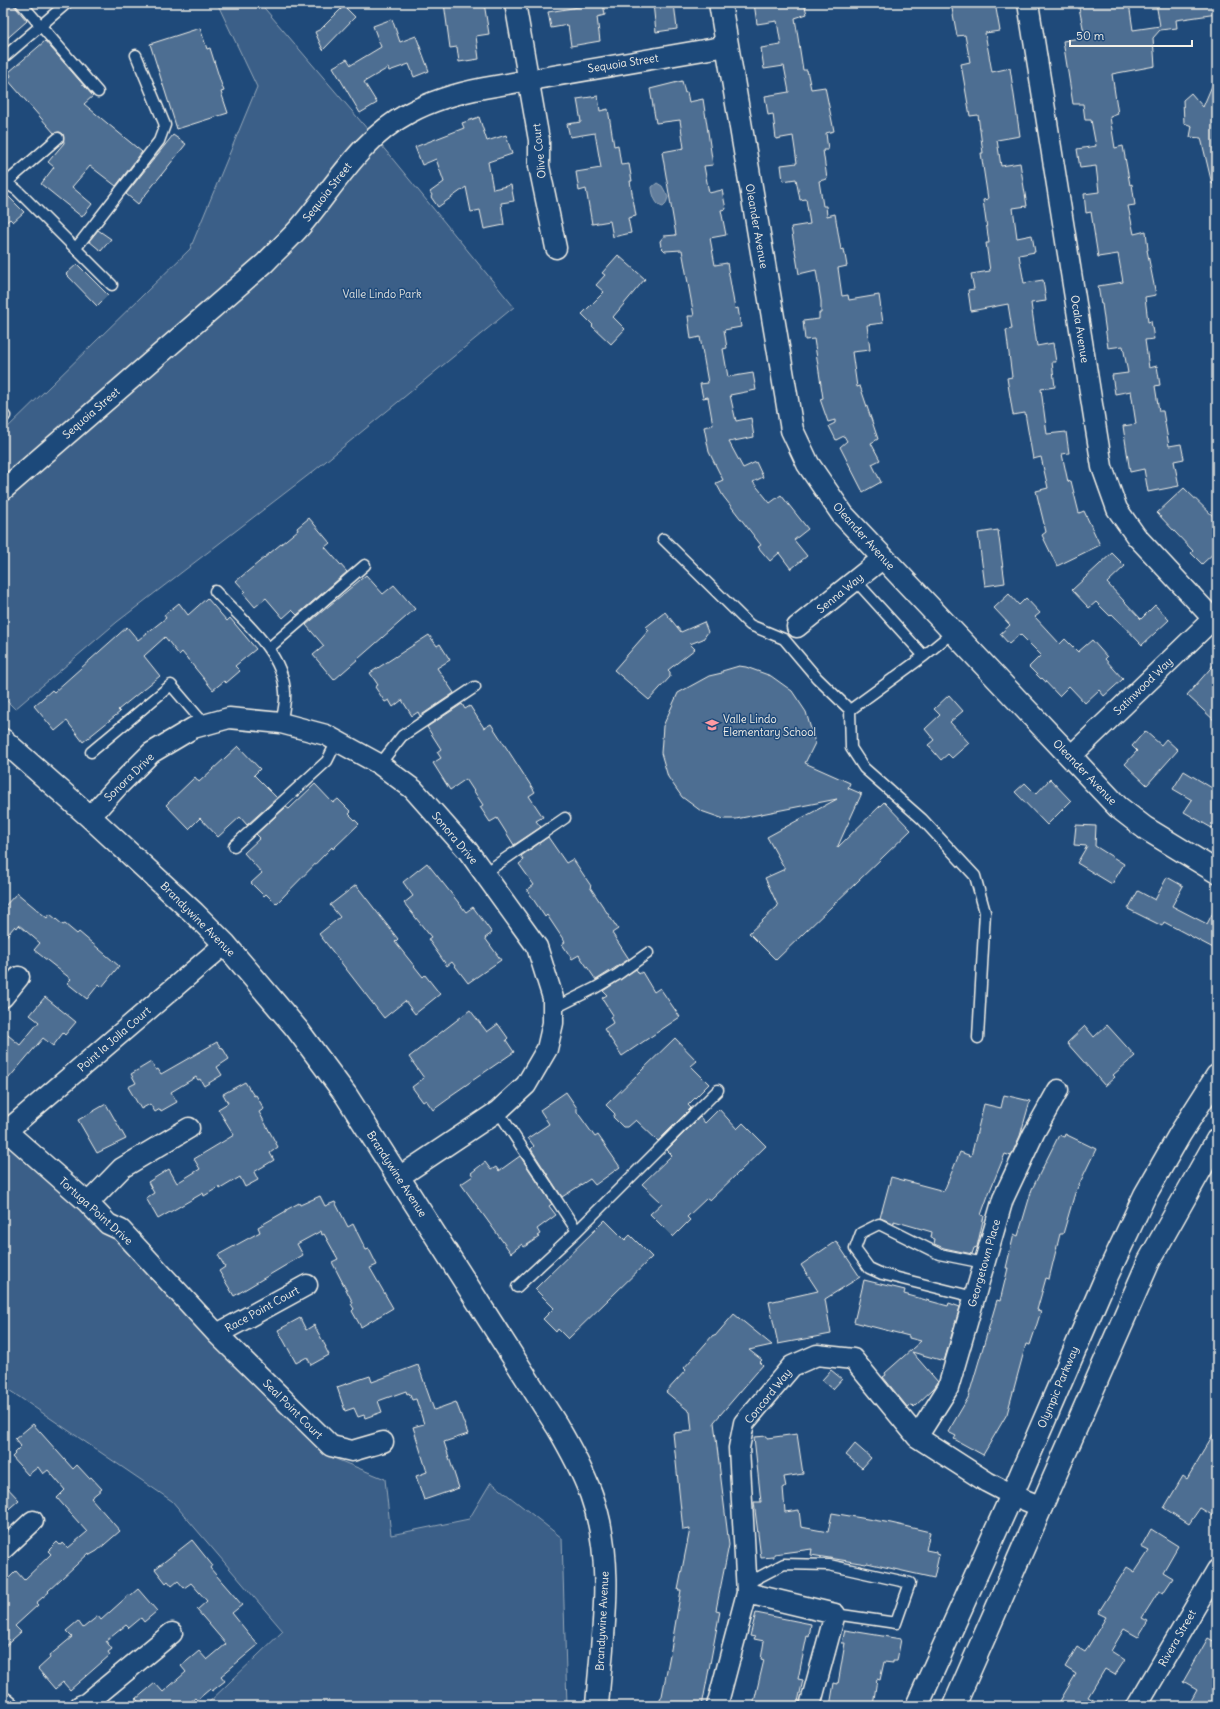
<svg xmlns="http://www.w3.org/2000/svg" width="1220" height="1709" font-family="Delius,sans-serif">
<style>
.green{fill:#3a5f88;stroke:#97a8b8}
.water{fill:#627e9d;stroke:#9cacbb}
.building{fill:#4d6e92;stroke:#f4f1e8}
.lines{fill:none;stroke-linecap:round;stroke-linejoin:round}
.service-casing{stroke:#f4f1e8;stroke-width:13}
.minor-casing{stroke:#f4f1e8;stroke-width:23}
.tertiary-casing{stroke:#f4f1e8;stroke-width:25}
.primary-casing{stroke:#f4f1e8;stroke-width:25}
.service{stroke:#1f4a7a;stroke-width:10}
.minor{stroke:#1f4a7a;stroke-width:20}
.tertiary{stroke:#1f4a7a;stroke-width:22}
.primary{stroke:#1f4a7a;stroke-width:22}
.labels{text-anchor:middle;stroke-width:3;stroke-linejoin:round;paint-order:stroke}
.street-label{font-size:11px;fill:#f4f1e8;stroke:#1f4a7a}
.park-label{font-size:11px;fill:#e1e2de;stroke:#1f4a7a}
.poi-label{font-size:11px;fill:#f4f1e8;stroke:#1f4a7a;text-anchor:start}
</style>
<rect width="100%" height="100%" fill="#1f4a7a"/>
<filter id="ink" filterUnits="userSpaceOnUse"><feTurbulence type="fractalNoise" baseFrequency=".025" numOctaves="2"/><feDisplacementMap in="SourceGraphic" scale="8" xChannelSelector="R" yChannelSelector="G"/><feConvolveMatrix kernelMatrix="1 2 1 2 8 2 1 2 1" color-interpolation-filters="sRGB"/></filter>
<g filter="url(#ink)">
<path class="green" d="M217 3H260L386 151 514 307 315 470 117 622 15 709 3 697V432L190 249 257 87Z
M3 1127 331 1457 385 1479 391 1535 469 1519 491 1482 562 1538 567 1706H205L283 1631 172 1501 3 1386Z"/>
<path class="water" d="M657 183 662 186 668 197 666 204 663 207C656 206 652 194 652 187Z"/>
<path class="building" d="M3 3H12L27 21 3 42Z
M444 3H484L489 34 476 36 479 59 459 62 457 47 450 48Z
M603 3 605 15 597 17 600 41 571 46 568 25 551 28 548 12Z
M653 3H674L677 29 656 32Z
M754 3H804L807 14 795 18 803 70H807L811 89 825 87 834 131 826 133 828 150H823L827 179 819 181 823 206H826L827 216 835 214 841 250 844 249 847 266 838 268 842 296 848 295 849 300 879 295 883 323 867 325 870 350 852 352 857 387 860 386 878 439 871 443 880 460 872 464 881 482 863 492 840 447 847 441 844 436 836 440 829 426 835 423V420L828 422 820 399 823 398 814 339 805 340 803 321 819 319V313H821V301L816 270 799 274 791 227 810 224 806 199 800 200 796 179 783 181 781 165 797 163 793 136 776 139 773 114 768 115 765 96 789 92 784 66 764 69 761 48 781 45 777 21 757 24Z
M951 3H995L1000 31 985 33 992 72 1010 68 1020 136 997 140 1001 166 1020 163 1027 206 1013 208 1017 238 1032 235 1035 252 1019 255 1024 283 1043 280 1046 301 1031 303 1037 346 1053 343 1056 362H1052L1055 387 1041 389 1047 434 1066 432 1069 453 1062 454 1068 482 1071 481 1079 513 1084 511 1100 545 1057 566 1042 535 1046 532 1036 491 1048 488 1041 457 1033 459 1025 413 1013 415 1007 378 1012 377 1006 330 1012 329 1008 304 971 311 968 290 974 289 971 274 990 271 986 243H989L983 200 988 199 981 153H983L978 115 970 116 961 64 970 62 965 35 957 36Z
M1078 3H1129L1133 30 1160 26 1156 3H1217V14L1176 20 1177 28 1160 30 1153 38 1155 66 1112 74 1118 114 1110 117 1115 148 1123 146 1130 185 1132 184 1135 205 1128 206 1134 234 1146 231 1148 250H1147L1156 295 1145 297 1148 322 1151 321 1154 339 1145 340 1149 368 1157 366 1160 385 1155 386 1159 411H1163L1169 446 1181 444 1184 459 1174 461 1179 486 1148 492 1144 469 1130 472 1123 426 1136 424 1131 391 1115 394 1112 375 1128 373 1123 346 1108 348 1102 304H1101L1098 286 1123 282 1118 254 1098 257 1091 212 1086 213 1084 194 1099 192 1096 166 1080 168 1077 149 1096 146 1091 120H1085L1083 104H1073L1063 41 1085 37Z
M344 6 355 17 323 50 315 32 321 29Z
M392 19 400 42 416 36 429 71 414 77 409 64 389 71 388 68 364 82 377 103 360 113 333 67 347 59 351 65 381 47 373 26Z
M200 28 207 49 210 48 221 83 224 91 221 92 228 113 177 129 150 44Z
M45 41 93 96 84 104 142 152 116 186 90 166 72 187 92 204 82 217 41 184 54 167 48 162 64 143 63 134 60 132 54 133 7 79 11 76 9 72Z
M1217 74V183L1212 184 1201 138 1190 137 1192 126 1184 123 1183 100 1191 93 1203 107Z
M682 81 685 93 687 92 689 102 703 99 713 165 704 166 709 193 722 190 726 209 721 210 726 235 710 238 715 265 727 263 735 309 738 308 741 327 724 330 727 348 723 349 728 377 753 373 756 390 730 395 736 421 751 418 754 437 729 442 743 468 756 462 763 477 753 482 770 503 781 495 808 529 794 540 807 556 791 569 779 553 770 561 758 547 761 545 723 496 716 483 723 480 709 452 704 427 713 425 708 397 703 398 700 384 708 383 700 337 691 339 688 316H694L682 250 665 251 661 247 660 241 664 236 676 235 662 152 684 148 680 120 656 123 650 89Z
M598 96 600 111 608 109 614 146 618 145 621 165 629 164 632 181H630L636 216 628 218 631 233 613 237 610 221 592 224 586 189 579 191 576 172 601 168 595 133 570 137 567 124 581 122 577 99Z
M479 117 487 141 506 135 512 154 488 162 493 189 511 185 514 201 501 203 504 225 484 229 480 210 471 212 466 187 438 207 431 197 432 195 430 192 444 182 436 159 422 165 415 147 464 128 462 123Z
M173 135 186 144 138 204 126 194Z
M3 191 24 212 13 222 10 219 3 225Z
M98 230 111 239 101 251 89 241Z
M618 255 645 279 613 317 625 329 611 344 592 326 593 325 582 314 604 292 596 285 605 275 602 273Z
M77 264 108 295 97 306 66 274Z
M1184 488 1217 520V550L1202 564 1191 553 1193 551 1157 513Z
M309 518 330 543 325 547 347 572 297 615 292 610 283 618 266 598 255 607 243 593 245 591 236 581 298 530 297 528Z
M998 530 1005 583 985 586 978 533Z
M1112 553 1125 566 1107 583 1141 619 1155 605 1169 620 1142 645 1112 614 1110 616 1096 602 1089 608 1072 590Z
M366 575 383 594 394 585 415 609 334 680 313 655 324 646 306 625Z
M1009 594 1019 605 1026 598 1040 613 1035 617 1060 644 1065 639 1078 652 1092 640 1107 657 1105 659 1123 679 1104 696 1099 690 1085 703 1069 686 1059 696 1042 678 1041 679 1029 667 1041 655 1020 634 1009 644 1000 634 1010 625 994 608Z
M207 598 227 621 230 618 256 649 235 666 240 671 226 683 224 681 213 690 182 652 179 655 165 637 144 656 160 676 118 710 120 712 83 742 67 721 55 731 34 706 52 690 54 692 127 627 138 640 166 618 164 615 179 603 188 615Z
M665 612 681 632 704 622 708 632 703 639 690 644 695 649 668 670 670 672V677L649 700 614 670 649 630 646 627Z
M429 635 437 646 440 644 450 660 437 668 454 693 420 716 418 712 412 716 402 700 393 707 389 700 385 702 375 687 378 685 370 673Z
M1217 661V723L1187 695Z
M739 666 746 667 771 676 792 691 806 712 815 743 805 763 850 783 848 788 862 794H860L861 795 837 848 884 802 911 830 776 960 749 933 778 906 765 878 785 869 767 837 837 799 736 819H724L701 811 682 797 668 777 661 753 663 726 678 693 709 676 722 673V671Z
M949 695 963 711 950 722 969 743 952 758 948 754 941 760 928 745 934 740 925 729 940 715 934 709Z
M462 704 465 709 470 706 484 728 491 724 535 792 529 796 543 817 536 821 541 827 514 845 497 818 490 822 480 807 483 805 466 779 450 790 433 763 441 758 437 752 441 749 427 727Z
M1145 731 1161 745 1166 739 1178 750 1147 785 1125 764 1137 751 1132 746Z
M238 746 260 769 254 775 277 798 247 825 240 817 218 837 200 818 189 829 166 805 195 777 199 782Z
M1184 771 1217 791V831L1184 812 1192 800 1173 789Z
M1050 779 1071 801 1047 825 1015 792 1025 783 1036 794Z
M315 784 333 803 338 799 351 812 349 814 359 824 333 849 332 847 276 904 266 894 264 896 251 883 262 873 244 853 260 838 256 834 286 807 289 809Z
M1076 825 1096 826 1095 846 1124 864 1112 884 1077 863 1087 846 1074 845Z
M548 837 566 863 573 859 591 886 590 887 618 929 612 933 629 959 596 980 579 955 572 959 562 944 565 942 547 915 545 917 527 890 534 885 519 864 524 860 521 856Z
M427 863 466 912 473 907 492 933 485 938 501 960 468 983 452 962 447 966 428 939 431 937 404 903 413 896 403 882Z
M1167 877 1183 886 1172 906 1207 924 1217 905V950L1164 922 1162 926 1128 909 1138 891 1155 900Z
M356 885 398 939 395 942 423 977 425 975 440 994 415 1014 405 1001 384 1018 319 934 340 917 330 905Z
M17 893 47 918 50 914 63 925 65 924 77 934 79 932 119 966 102 987 99 984 87 999 67 983 71 979 34 950 40 943 19 925 17 928 15 926 3 940V908Z
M636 969 639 974 642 972 654 992 660 988 662 991 680 1017 622 1056 604 1029 613 1023 610 1017 613 1015 602 998 607 995 603 991Z
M45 997 76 1022 65 1035 63 1033 53 1046 43 1038 3 1085V1031L20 1045 39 1022 30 1015Z
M470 1010 487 1032 498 1024 508 1038 506 1040 514 1052 450 1096 451 1097 433 1110 426 1100 423 1102 412 1087 424 1078 409 1057Z
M1107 1025 1135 1056 1113 1075 1115 1077 1105 1086 1067 1043 1085 1026 1094 1037Z
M675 1038 697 1061 691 1066 709 1084 688 1105 691 1108 658 1141 636 1120 628 1127H623L613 1117 615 1114 606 1105Z
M217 1042 221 1048 222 1047 229 1059 217 1067 222 1075 204 1086 200 1079 198 1080 196 1077 171 1092 177 1102 161 1111 160 1109 155 1112 150 1104 141 1109 128 1087 136 1083 131 1074 151 1062 156 1070 158 1069 161 1074Z
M245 1082 254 1096 256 1095 264 1109 259 1112 278 1147 270 1153 274 1160 254 1172 258 1180 245 1187 240 1177 220 1189 219 1187 204 1196 203 1193 158 1219 146 1198 154 1193 148 1182 169 1169 177 1183 200 1169 194 1159 234 1135 218 1109 228 1103 223 1094Z
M566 1092 577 1108V1112L595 1137 598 1135 620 1167 595 1185 590 1179 562 1197 531 1149 534 1146 528 1138 549 1124 540 1110Z
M1004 1095 1030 1101 1020 1136 1011 1156 1005 1154 989 1193 981 1215 984 1216 977 1247 974 1248 972 1254 944 1248 934 1244 935 1239 931 1238 932 1232 894 1221V1223L888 1221 880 1218 891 1177 944 1191 960 1152 971 1156 984 1104 1001 1108Z
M106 1104 126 1139 97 1153 78 1120Z
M719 1109 737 1129 743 1123 766 1146 710 1200 707 1198 687 1217 690 1220 673 1237 650 1214 662 1203 642 1184 672 1155 667 1150 700 1117 705 1123Z
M1065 1134 1096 1149 1075 1193 1063 1234H1060L1049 1279 1046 1278 1037 1310 1041 1311 1036 1327 1030 1345 1026 1344 1007 1414 983 1455 954 1439 956 1436 948 1432 968 1398 997 1300 1000 1301 1008 1268H1006L1014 1234 1018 1236 1032 1189 1059 1135 1064 1137Z
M520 1156 552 1204 549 1206 556 1215 537 1229 540 1234 537 1236 539 1237 524 1247 522 1244 511 1253 461 1184 473 1176 471 1173 485 1162 491 1170 496 1167 499 1171Z
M320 1196 325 1206 335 1202 348 1227 353 1224 366 1250 369 1249 377 1265 370 1268 393 1308 361 1327 352 1311 354 1309 351 1304 353 1303 332 1262 338 1259 324 1234 322 1235 321 1231 297 1244 303 1255 234 1296 219 1271 225 1267 218 1255 260 1232 258 1227 286 1211V1210L299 1203 300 1205Z
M605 1220 625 1240 630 1235 652 1257 568 1339 558 1329 556 1332 543 1319 554 1308 535 1289Z
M836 1241 860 1277 825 1299 831 1334 778 1344 769 1302 818 1291 801 1265Z
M864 1280 905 1290 904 1294 948 1306 949 1303 960 1307 944 1361 912 1352 938 1382 934 1388 914 1407 912 1405 908 1408 883 1377 886 1375 885 1373 921 1341 909 1338V1336L854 1322Z
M734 1314 772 1345 749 1350 762 1360 760 1362 763 1365 714 1422 729 1545 716 1610 720 1611 702 1706H657L662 1696 672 1644 681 1590H678L690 1529 683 1530 673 1433 692 1431 690 1412 666 1392 686 1370 684 1368 713 1335 715 1336Z
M300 1318 306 1330 314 1325 326 1347H325L329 1355 311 1365 307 1357 296 1363 278 1330Z
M418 1365 434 1410 456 1402 468 1434 444 1442 459 1488 424 1500 416 1476 427 1472 413 1427 424 1424 416 1399 412 1400 409 1393 407 1394 406 1391 378 1401 382 1412 365 1418 364 1415 358 1417 354 1408 345 1411 337 1387 370 1376 372 1382Z
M831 1370 842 1379 833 1389 822 1380Z
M33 1424 73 1469 77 1465 89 1478 91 1477 102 1489 91 1498 120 1531 97 1551 90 1555 89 1553 48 1591 49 1592 36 1603 38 1605 15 1626 21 1632 3 1648V1584L16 1571 24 1580 51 1554 48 1551 57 1542 60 1545 63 1543 68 1548 87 1532 57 1498 65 1490 48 1470 43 1474 38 1467 28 1475 12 1457 15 1454 14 1453 21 1446 15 1439Z
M1217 1428V1518L1200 1508 1189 1524 1164 1508 1183 1476 1187 1479Z
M797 1434 803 1474 784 1477 786 1487H783L785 1512 799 1510 801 1527 828 1532 832 1513 891 1523 930 1532 926 1550 936 1552V1554L939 1555 934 1578 867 1563 866 1564 811 1555 812 1549 774 1554V1557L761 1558 754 1502H761L754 1437 767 1436V1438Z
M855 1444 871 1458 862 1468 846 1455Z
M3 1483 19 1500 3 1514Z
M1151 1529 1178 1546 1163 1572 1173 1578 1163 1593 1159 1591 1142 1618 1148 1621 1138 1637 1124 1629 1111 1651 1125 1660 1115 1675 1105 1669 1088 1697 1104 1706H1057L1076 1674 1065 1667 1077 1647 1085 1652 1106 1617 1098 1613 1127 1567 1135 1572 1149 1551 1141 1547Z
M192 1540 212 1565 210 1568 242 1605 232 1613 258 1645 221 1676 225 1681 212 1691 210 1689 197 1700 195 1698 186 1706H143L136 1699 155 1683 163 1692 186 1672 181 1666 199 1651 207 1660 226 1644 197 1610 207 1601 191 1583 184 1588 178 1581 172 1586 168 1581 166 1583 155 1569Z
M138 1589 157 1611 144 1622 141 1618 129 1628 126 1625 106 1641 112 1649 108 1652 110 1655 70 1690 63 1682 55 1689 38 1669 50 1658 49 1656 72 1637 66 1631 78 1621 83 1628 98 1616 101 1620 130 1594 131 1595Z
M756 1613 811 1624 809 1637 807 1636 798 1679 803 1680 797 1706H753L764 1660 761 1659 764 1641 754 1639 755 1637 750 1636Z
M845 1630 901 1639 897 1661H893V1663L884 1662 880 1680 877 1679 873 1706H830L834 1683 838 1684 845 1643H842Z
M1208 1638 1217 1643V1706H1188L1197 1690 1183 1682Z"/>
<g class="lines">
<g class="service-casing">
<path id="service" d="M21 3 98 92
M3 58 67 3
M3 181 17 190 112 285
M6 183 58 138
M76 248 159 141 165 125 136 55
M3 414 5 416
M663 539 750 625 784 639 817 678 850 710 924 656 953 632
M855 580 924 656
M215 591C241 619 283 651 285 692 286 702 283 713 281 723
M269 648 365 565
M850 710 851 748 864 768 922 819 975 876 985 912 978 1038
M91 752 171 685 205 725
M380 764 402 736 475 687
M234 846 327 761 337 741
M483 874 565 818
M553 1009 595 988 617 975 648 953
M498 1111 577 1231
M517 1287 577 1231 718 1090
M974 1297 882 1274 869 1268 855 1249 861 1233 879 1224 939 1254 984 1263
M746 1584 784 1564 829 1565 910 1583 896 1623 835 1614"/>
</g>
<g class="minor-casing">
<path id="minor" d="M515 3 539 140V166L556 248
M1028 3 1102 467 1117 509 1136 536 1217 623
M3 490 265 263C277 250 290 239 301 226 336 185 360 139 409 113 433 100 458 93 484 88L727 46
M797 627 883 558
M1070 757 1217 615
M90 817 118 786 151 753 193 728 229 718 281 723 326 735 379 764 413 789 468 851 537 947 553 998V1023L547 1049 526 1085 498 1111 399 1177
M3 997 19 977
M3 1128 88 1203 108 1224 121 1230 217 1334 331 1446 352 1451 383 1442
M3 1134 225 944
M88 1203 122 1168 189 1128
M217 1334 307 1285
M917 1437 948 1388 1003 1199 1034 1133 1058 1090
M3 1549 33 1521
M747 1593 835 1614 810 1706
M3 1702 8 1706
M80 1706 87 1703 172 1633
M717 1706 747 1593 739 1448 744 1423 792 1366 817 1355 853 1359 917 1437 987 1482 1012 1495 1042 1507
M1137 1706 1217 1570"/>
</g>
<g class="tertiary-casing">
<path id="tertiary" d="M720 3 792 430 808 464 843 515 1118 807 1145 828 1217 872
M3 740 90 817 194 913 225 944 297 1029 346 1095 557 1426C570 1448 582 1470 591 1494 616 1562 602 1636 597 1706"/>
</g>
<g class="primary-casing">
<path id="primary" d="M917 1706 1012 1495 1104 1282 1145 1195 1180 1134 1217 1076
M954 1706 1149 1261 1217 1140"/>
</g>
<use href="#service" class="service"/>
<use href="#minor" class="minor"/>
<use href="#tertiary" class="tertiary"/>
<use href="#primary" class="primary"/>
</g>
</g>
<defs>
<g id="school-bare" transform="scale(1.08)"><path d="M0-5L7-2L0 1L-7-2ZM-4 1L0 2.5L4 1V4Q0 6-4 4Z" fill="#ff9aa2" stroke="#1f4a7a" stroke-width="2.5" paint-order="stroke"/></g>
</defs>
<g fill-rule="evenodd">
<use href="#school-bare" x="712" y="725"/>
</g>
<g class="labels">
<g class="street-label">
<text transform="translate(623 63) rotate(-9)" y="4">Sequoia Street</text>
<text transform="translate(539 151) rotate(-96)" y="4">Olive Court</text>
<text transform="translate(327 192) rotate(-52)" y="4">Sequoia Street</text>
<text transform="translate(757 226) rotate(80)" y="4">Oleander Avenue</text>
<text transform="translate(1080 329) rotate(81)" y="4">Ocala Avenue</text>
<text transform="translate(91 413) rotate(-41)" y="4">Sequoia Street</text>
<text transform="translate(864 536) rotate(48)" y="4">Oleander Avenue</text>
<text transform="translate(840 593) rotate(-39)" y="4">Senna Way</text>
<text transform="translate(1143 686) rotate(-44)" y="4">Satinwood Way</text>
<text transform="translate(1085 772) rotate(46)" y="4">Oleander Avenue</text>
<text transform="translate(129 777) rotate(-44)" y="4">Sonora Drive</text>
<text transform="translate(455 838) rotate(50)" y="4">Sonora Drive</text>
<text transform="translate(198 919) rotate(45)" y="4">Brandywine Avenue</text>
<text transform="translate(114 1039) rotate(-41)" y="4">Point la Jolla Court</text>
<text transform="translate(397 1174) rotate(57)" y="4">Brandywine Avenue</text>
<text transform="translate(96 1211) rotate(42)" y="4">Tortuga Point Drive</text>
<text transform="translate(984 1263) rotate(-74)" y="4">Georgetown Place</text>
<text transform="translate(262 1309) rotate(-29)" y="4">Race Point Court</text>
<text transform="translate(1058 1387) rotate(-67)" y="4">Olympic Parkway</text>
<text transform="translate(768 1396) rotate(-51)" y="4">Concord Way</text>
<text transform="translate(293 1409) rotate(45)" y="4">Seal Point Court</text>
<text transform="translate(602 1621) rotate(-87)" y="4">Brandywine Avenue</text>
<text transform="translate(1177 1638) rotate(-60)" y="4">Rivera Street</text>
</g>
<g class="park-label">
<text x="382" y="298">Valle Lindo Park</text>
</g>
<g class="poi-label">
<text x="723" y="723">Valle Lindo<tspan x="723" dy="13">Elementary School</tspan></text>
</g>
</g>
<rect width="1220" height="1709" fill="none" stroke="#1f4a7a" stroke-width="16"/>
<rect x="8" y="8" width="1204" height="1693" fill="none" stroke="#f4f1e8" stroke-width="1.5" filter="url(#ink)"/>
<path d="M1070 40v6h122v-6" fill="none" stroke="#f4f1e8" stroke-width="2"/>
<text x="1076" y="40" font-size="12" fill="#f4f1e8" stroke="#1f4a7a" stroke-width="3" paint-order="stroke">50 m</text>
</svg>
